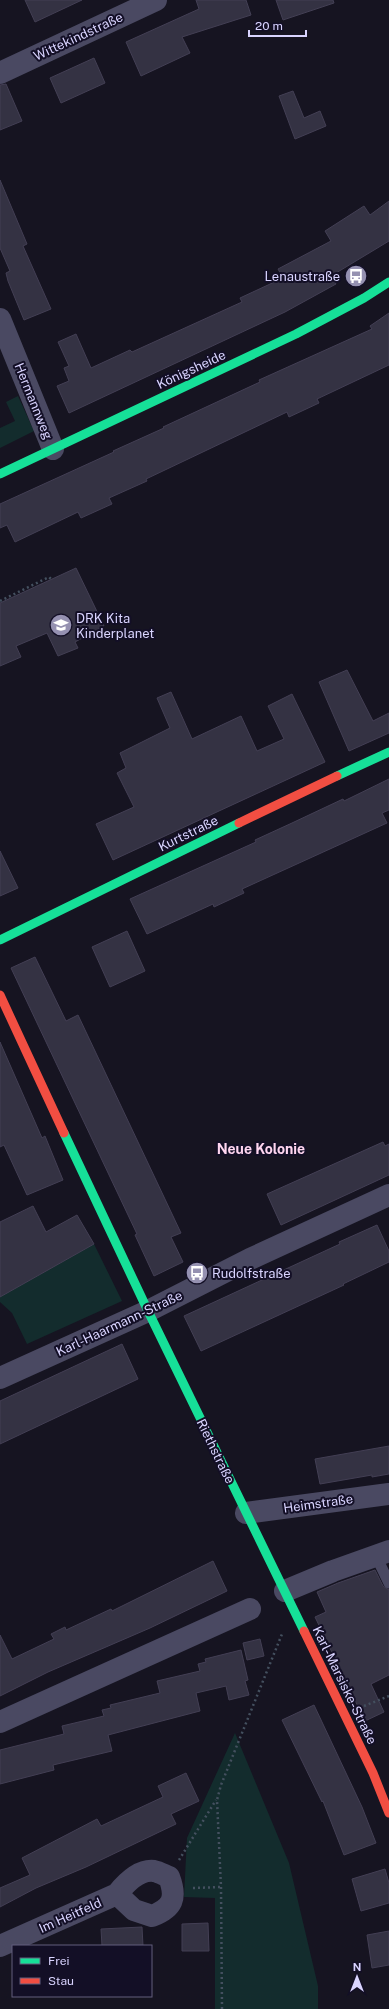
<svg xmlns="http://www.w3.org/2000/svg" width="389" height="2009" font-family="'Public Sans',sans-serif">
<style>
.green{fill:#132c2d}
.building{fill:#343243;stroke:#433f54}
.lines{fill:none;stroke-linecap:round;stroke-linejoin:round}
.path{stroke:#44505f;stroke-width:2.5;stroke-dasharray:2 3;stroke-linecap:butt}
.lane{stroke:#4a4962;stroke-width:11}
.street{stroke:#4a4962;stroke-width:22}
.fast{stroke:#16e098;stroke-width:9}
.jam{stroke:#f24e42;stroke-width:9}
.labels{text-anchor:middle;stroke-width:4;stroke-linejoin:round;paint-order:stroke}
.street-label{font-size:13px;fill:#d9d4ff;stroke:#130f26}
.poi-label{font-size:13px;fill:#d9d4ff;stroke:#130f26;text-anchor:start}
.neighbourhood-label{font-size:14px;font-weight:bold;fill:#ffd6f0;stroke:#130f26}
</style>
<rect width="100%" height="100%" fill="#161421"/>
<path class="green" d="M18 396 34 431 0 448V428L15 421 6 402Z
M94 1244 122 1301 27 1344 12 1313 0 1302V1297Z
M235 1733 289 1863 318 1986V2009H215V1898L184 1897 187 1838Z"/>
<path class="building" d="M25 0H82L35 22Z
M196 0H246L251 15 182 37 190 53 141 76 126 42 199 9Z
M276 0H333L334 3 283 20Z
M94 58 105 83 61 103 50 78Z
M6 84 22 121 0 130V85Z
M293 91 304 118 320 111 326 126 295 139 279 96Z
M0 180 27 244 23 246 51 309 24 320 8 281 6 273 10 271 0 248Z
M389 201V241L331 276 336 284 285 312 69 413 57 386 69 381 64 368 69 366 58 342 76 334 91 368 130 350 132 352 242 302 240 298 283 278 278 269 331 241 325 231 364 206 370 215Z
M389 313V365L317 399 319 403 289 417 287 412 146 479 147 481 109 498 112 504 81 518 78 512 15 542 7 525 0 528V504L114 452 113 451 164 428 163 427 260 382 259 380 372 329 370 326Z
M76 568 104 626 75 642 78 648 58 656 47 633 16 646 21 657 0 666V603Z
M347 670 373 721 389 713V733L349 751 319 682Z
M171 692 192 739 241 716 257 751 284 739 268 706 292 694 325 762 113 860 96 824 134 807 117 773 126 768 120 753 170 728 157 698Z
M389 779V810L382 813 387 823 242 889 244 893 214 907 213 904 147 934 130 899 256 842 255 840 292 823 343 799 344 801Z
M0 851 18 888 0 896Z
M127 931 145 971 110 987 92 947Z
M35 957 66 1021 78 1015 181 1233 171 1237 183 1262 154 1276 135 1235 137 1234 11 968Z
M0 1042 42 1138 45 1136 63 1180 27 1195 4 1145 0 1147Z
M383 1142 385 1146 389 1144V1175L281 1225 267 1194Z
M33 1206 46 1232 77 1215 94 1244 0 1297V1222Z
M377 1225 389 1251V1262L343 1284 344 1285 201 1351 184 1316 340 1244 339 1242Z
M122 1344 138 1379 0 1444V1401Z
M389 1446V1474L372 1477V1475L320 1484 315 1459Z
M213 1561 227 1591 150 1628 48 1672 0 1696V1635L12 1659 54 1639 51 1634 65 1627 66 1630 111 1609 112 1611Z
M375 1570 383 1586 389 1590V1675L371 1684 384 1712 365 1721 315 1617 326 1612 317 1592 338 1583Z
M260 1639 264 1656 247 1660 243 1643Z
M241 1650 248 1680 245 1681 249 1695 229 1700 226 1686 196 1693 200 1711 108 1735 112 1751 53 1765 54 1770 0 1784V1750L64 1734 62 1726 104 1716 102 1710 111 1708 110 1705 160 1693 157 1681 200 1671 198 1664 206 1662 205 1659Z
M314 1705 362 1807 376 1843 344 1855 323 1801 322 1802 282 1720Z
M186 1773 199 1801 171 1814 176 1824 86 1867 36 1888 0 1907V1888L30 1875 22 1858 97 1819 101 1826 163 1797 158 1786Z
M385 1869 389 1883V1903L361 1911 352 1879Z
M208 1923 209 1951H182V1924Z
M142 1927 143 1946H102L101 1929Z
M389 1931V1965L372 1968 367 1935Z"/>
<g class="lines">
<path class="path" d="M0 601 49 577 51 579
M364 1706 389 1696
M179 1860 216 1800
M193 1888 221 1887
M222 2009 221 1887 217 1800 221 1785 282 1634"/>
<path class="lane" d="M376 1556 389 1583"/>
<path class="street" d="M0 73 156 0
M0 319 53 449
M0 1378 148 1311 250 1259 389 1195
M246 1513 389 1494
M285 1591 333 1571 389 1551
M0 1722 250 1609
M0 1946 117 1894C125 1884 139 1869 154 1871 159 1872 164 1875 169 1877 177 1898 173 1908 152 1916L134 1910 117 1894"/>
<path class="fast" d="M0 474 296 334 364 298 389 282
M337 776 389 752
M0 940 239 823
M64 1133 148 1311 304 1631"/>
<path class="jam" d="M239 823 337 776
M0 995 64 1133
M304 1631 373 1773 389 1813"/>
</g>
<defs>
<g id="bus-disc" transform="scale(1.15)"><circle r="9.5" fill="#9591b1" stroke="#130f26"/><path d="M-5-6H5V4H4V6H2V4H-2V6H-4V4H-5ZM-3.5-4V0h7V-4ZM-3.5 1.2v1.5H-2V1.2ZM2 1.2v1.5H3.5V1.2Z" fill="#fff"/></g>
<g id="school-disc" transform="scale(1.15)"><circle r="9.5" fill="#9591b1" stroke="#130f26"/><path d="M0-5L7-2L0 1L-7-2ZM-4 1L0 2.5L4 1V4Q0 6-4 4Z" fill="#fff"/></g>
</defs>
<g fill-rule="evenodd">
<use href="#bus-disc" x="356" y="276"/>
<use href="#school-disc" x="61" y="625"/>
<use href="#bus-disc" x="197" y="1273"/>
</g>
<g class="labels">
<g class="street-label">
<text transform="translate(78 36) rotate(-25)" y="5">Wittekindstraße</text>
<text transform="translate(191 369) rotate(-25)" y="5">Königsheide</text>
<text transform="translate(34 401) rotate(68)" y="5">Hermannweg</text>
<text transform="translate(188 833) rotate(-26)" y="5">Kurtstraße</text>
<text transform="translate(119 1323) rotate(-25)" y="5">Karl-Haarmann-Straße</text>
<text transform="translate(216 1451) rotate(64)" y="5">Riethstraße</text>
<text transform="translate(318 1503) rotate(-8)" y="5">Heimstraße</text>
<text transform="translate(345 1685) rotate(64)" y="5">Karl-Marsiske-Straße</text>
<text transform="translate(70 1915) rotate(-24)" y="5">Im Heitfeld</text>
</g>
<g class="poi-label">
<text x="340" y="281" text-anchor="end">Lenaustraße</text>
<text x="76" y="623">DRK Kita<tspan x="76" dy="15">Kinderplanet</tspan></text>
<text x="212" y="1278">Rudolfstraße</text>
</g>
<g class="neighbourhood-label">
<text x="261" y="1154">Neue Kolonie</text>
</g>
</g>
<rect x="12" y="1945" width="140" height="52" fill="#130f26" stroke="#625e7d"/>
<rect x="20" y="1958" width="20" height="6" fill="#16e098" stroke="#625e7d"/>
<text x="48" y="1965" font-size="12" fill="#d9d4ff">Frei</text>
<rect x="20" y="1978" width="20" height="6" fill="#f24e42" stroke="#625e7d"/>
<text x="48" y="1985" font-size="12" fill="#d9d4ff">Stau</text>
<g transform="translate(357 1977)" stroke="#130f26" stroke-width="3" paint-order="stroke">
<path d="M0-3L7 15L0 10L-7 15Z" fill="#d9d4ff"/>
<text y="-6" font-size="11" font-weight="bold" text-anchor="middle" fill="#d9d4ff">N</text>
</g>
<path d="M249 30v6h57v-6" fill="none" stroke="#d9d4ff" stroke-width="2"/>
<text x="255" y="30" font-size="12" fill="#d9d4ff" stroke="#130f26" stroke-width="3" paint-order="stroke">20 m</text>
</svg>
